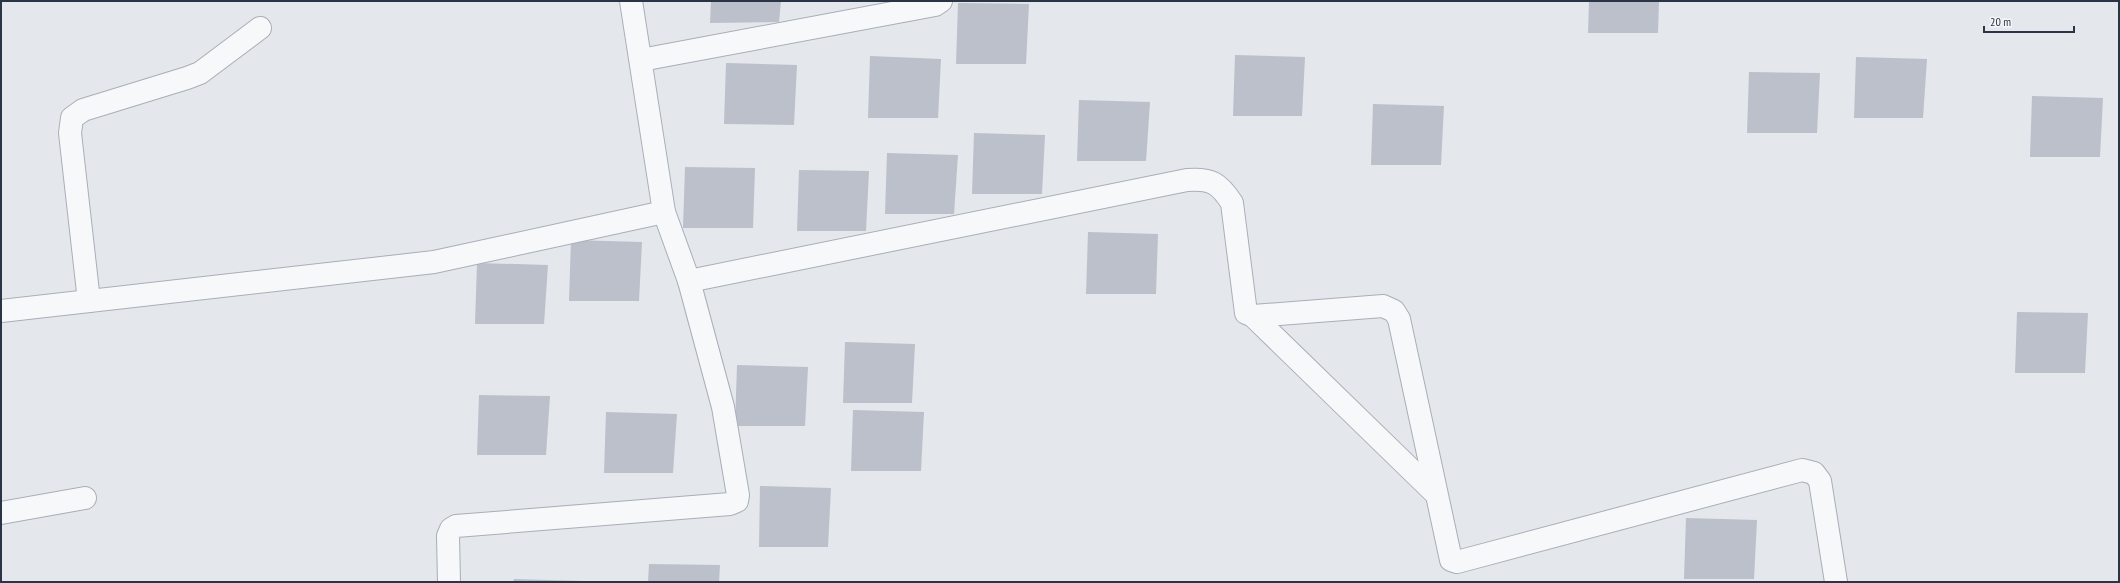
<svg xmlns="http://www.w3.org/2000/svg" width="2120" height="583" font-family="'PT Sans Narrow',sans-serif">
	<rect width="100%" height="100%" fill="#e4e7ec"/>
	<g fill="#bbc0ca">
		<polygon points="711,1 781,1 779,22 710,23"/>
		<polygon points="1589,1 1659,1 1658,33 1588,33"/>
		<polygon points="958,3 1029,4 1026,64 956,64"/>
		<polygon points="1235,55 1305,57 1302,116 1233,116"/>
		<polygon points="870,56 941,59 938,118 868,118"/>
		<polygon points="1856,57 1927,59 1923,118 1854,118"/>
		<polygon points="726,63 797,65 794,125 724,124"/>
		<polygon points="1749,72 1820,73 1817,133 1747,133"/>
		<polygon points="2032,96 2103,98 2100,157 2030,157"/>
		<polygon points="1079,100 1150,102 1146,161 1077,161"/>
		<polygon points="1373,104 1444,106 1441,165 1371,165"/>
		<polygon points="974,133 1045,135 1042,194 972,194"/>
		<polygon points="887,153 958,155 954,214 885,214"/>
		<polygon points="685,167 755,168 753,228 683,228"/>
		<polygon points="799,170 869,171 866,231 797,231"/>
		<polygon points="1088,232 1158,234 1156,294 1086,294"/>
		<polygon points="571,240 642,242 639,301 569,301"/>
		<polygon points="477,263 548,265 544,324 475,324"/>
		<polygon points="2017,312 2088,313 2085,373 2015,373"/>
		<polygon points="845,342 915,344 912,403 843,403"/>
		<polygon points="737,365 808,367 805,426 735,426"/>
		<polygon points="479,395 550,396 546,455 477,455"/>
		<polygon points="853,410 924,412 921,471 851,471"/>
		<polygon points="606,412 677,414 673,473 604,473"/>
		<polygon points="760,486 831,488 828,547 759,547"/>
		<polygon points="1686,518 1757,520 1754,579 1684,579"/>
		<polygon points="649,564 720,565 719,582 648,582"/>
		<polygon points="514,579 584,581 584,582 513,582"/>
	</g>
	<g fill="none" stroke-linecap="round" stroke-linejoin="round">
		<g stroke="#a9aeb7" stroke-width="24">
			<g id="minor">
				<polyline points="641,60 935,5 941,1"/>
				<path d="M 689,281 L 1187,180 C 1211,178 1219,183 1232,203 L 1246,313 L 1253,316 L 1383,306 L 1394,311 L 1399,319 L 1451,560 L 1457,562 L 1802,470 L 1814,473 L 1820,481 L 1836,582"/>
				<polyline points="89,301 70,133 72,118 83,110 187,78 200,73 260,28"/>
				<polyline points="1,311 434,262 664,212"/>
				<polyline points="1253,316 1435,493"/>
				<polyline points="1,513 85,498"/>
				<polyline points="449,582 448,536 451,529 456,526 730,504 737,501 738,495 723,407 689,281 664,212 631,1"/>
			</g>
		</g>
		<use href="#minor" stroke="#f7f8fa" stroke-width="22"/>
	</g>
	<rect width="2120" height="583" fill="none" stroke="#2b3445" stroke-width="4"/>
	<path d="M1984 26v6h90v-6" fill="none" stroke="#2b3445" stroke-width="2"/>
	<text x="1990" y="26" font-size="12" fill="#2b3445" stroke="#f4f6f9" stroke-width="3" paint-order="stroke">20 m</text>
</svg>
